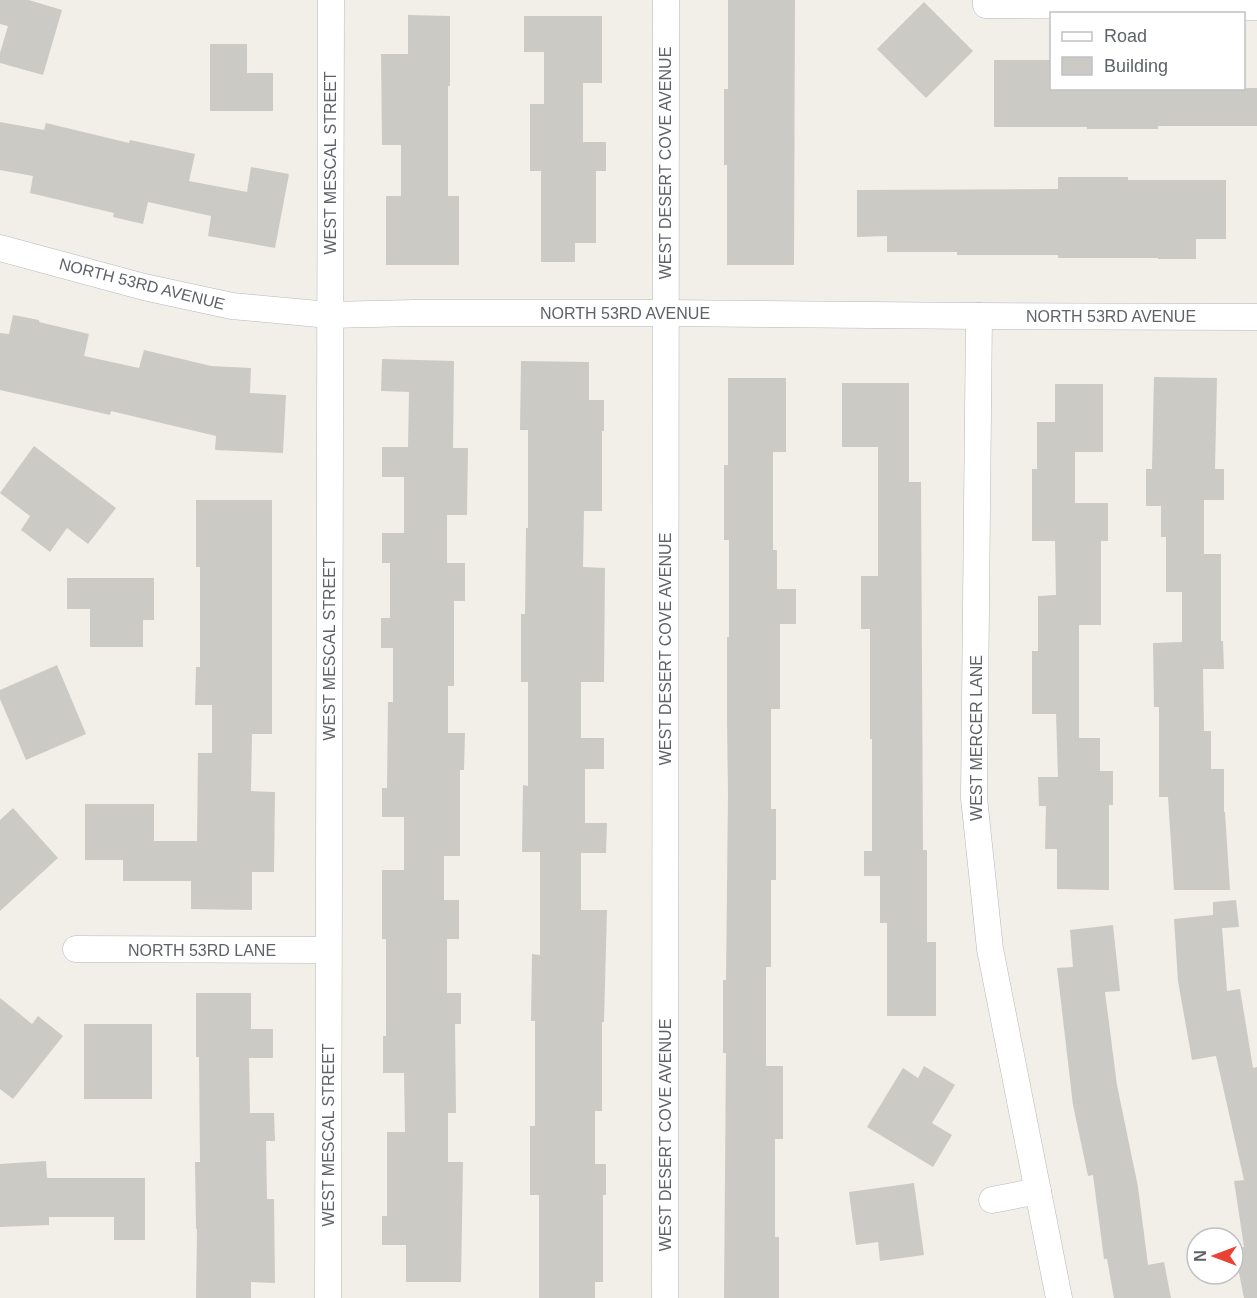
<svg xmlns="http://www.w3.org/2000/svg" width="1257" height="1298" font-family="Helvetica,sans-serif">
	<rect width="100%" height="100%" fill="#f1efe8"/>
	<g fill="#cccac5">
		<polygon points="0,0 29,0 62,10 43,75 0,63 0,53 8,26 0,24"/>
		<polygon points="728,0 795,0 794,265 727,265 727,165 724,165 724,89 728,89"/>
		<polygon points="924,2 973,51 926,98 877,49"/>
		<polygon points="408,15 450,16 450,86 448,86 448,196 459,196 459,265 386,265 386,196 401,196 401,145 382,145 381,54 408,54"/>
		<polygon points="524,16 602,16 602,83 583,83 583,142 606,142 606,171 596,171 596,243 575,243 575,262 541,262 541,171 530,171 530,104 544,104 544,52 524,52"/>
		<polygon points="210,44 247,44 247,73 273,73 273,111 210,111"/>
		<polygon points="994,60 1052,60 1052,88 1257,88 1257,126 1158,126 1158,129 1087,129 1087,127 994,127"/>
		<polygon points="0,122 44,130 46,123 129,143 130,140 195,154 189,181 247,192 251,167 289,174 275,248 208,236 211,216 148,202 143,224 113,217 114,213 30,193 33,176 0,170"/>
		<polygon points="1058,177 1128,177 1128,180 1226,180 1226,239 1196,239 1196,259 1158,259 1158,258 1058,258 1058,255 957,255 957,252 887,252 887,236 857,237 857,190 1058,189"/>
		<polygon points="13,315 39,320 39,322 89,334 84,356 139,368 144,350 211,366 251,368 250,393 286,395 283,453 215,450 216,436 111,411 110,415 0,390 0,333 9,334"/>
		<polygon points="382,359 454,361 453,448 468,448 467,515 447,515 447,563 465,563 465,601 454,601 454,686 448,686 448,733 465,733 464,770 460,770 460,856 444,856 444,900 459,900 459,939 447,939 447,993 461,993 461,1024 455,1024 456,1113 448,1113 448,1162 463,1162 461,1282 406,1282 406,1245 382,1245 382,1216 387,1216 387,1132 405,1132 404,1073 383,1073 383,1036 386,1036 386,939 382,939 382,870 404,870 404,817 382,817 382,788 387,788 388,702 393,702 393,648 381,648 381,618 390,618 390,563 382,563 382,533 404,533 404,477 382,477 382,447 408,447 409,392 381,391"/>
		<polygon points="521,361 589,362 589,400 604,400 604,431 602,431 602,511 584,511 583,567 605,568 604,682 581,682 581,738 604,738 604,769 585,769 585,823 607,823 606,853 581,853 581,910 607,910 604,1022 602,1022 602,1111 595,1111 595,1164 606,1164 606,1195 603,1195 603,1282 595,1282 595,1298 539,1298 539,1195 530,1195 530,1126 535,1126 535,1021 531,1021 532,954 540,955 540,852 522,852 523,785 528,786 528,682 521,682 521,614 525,614 526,528 528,528 528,430 520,430"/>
		<polygon points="1154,377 1217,378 1215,469 1224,469 1224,500 1204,500 1204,554 1221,554 1221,641 1223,641 1224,669 1203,669 1204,731 1211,731 1211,769 1224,769 1224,812 1225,812 1230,890 1174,890 1168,797 1159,797 1159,707 1154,707 1153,643 1182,642 1182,592 1166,592 1166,537 1161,537 1161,506 1146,506 1146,469 1152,469"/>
		<polygon points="728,378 786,378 786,452 773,452 773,550 777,550 777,589 796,589 796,624 780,624 780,709 771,709 771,809 776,809 776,880 771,880 771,967 766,967 766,1066 783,1066 783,1139 775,1139 775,1237 779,1237 779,1298 724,1298 726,1053 723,1053 723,980 726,980 728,794 727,722 727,637 729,637 729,540 724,540 724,465 728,465"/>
		<polygon points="842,383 909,383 909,482 921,482 923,850 927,850 927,942 936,942 936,1016 887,1016 887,923 880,923 880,876 864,876 864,851 872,851 872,739 870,739 870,629 861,629 861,576 878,576 878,447 842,447"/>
		<polygon points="1055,384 1103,384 1103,452 1075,452 1075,503 1108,503 1108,541 1101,541 1101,625 1079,625 1079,738 1100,738 1100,771 1113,771 1113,805 1109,805 1109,890 1057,889 1057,849 1045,849 1046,806 1039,806 1038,777 1058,777 1056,714 1032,714 1032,651 1038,651 1038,596 1056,595 1055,541 1032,541 1032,469 1037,469 1037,422 1055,422"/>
		<polygon points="34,446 116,508 88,544 67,528 50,552 21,530 30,516 0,493"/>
		<polygon points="196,500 272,500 272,734 252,734 251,791 275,792 274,872 252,872 252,910 191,909 191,881 123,881 123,860 85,860 85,804 154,804 154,841 197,841 198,753 212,753 212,705 195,705 196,667 200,667 200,567 196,567"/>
		<polygon points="67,578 154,578 154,620 143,620 143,647 90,647 90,609 67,609"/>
		<polygon points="57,665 86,734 26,760 0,699 0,690"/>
		<polygon points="13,808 58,858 0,911 0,820"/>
		<polygon points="1236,900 1239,927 1222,928 1227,991 1240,989 1253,1068 1257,1067 1257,1298 1244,1298 1234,1248 1244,1247 1234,1181 1244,1180 1216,1056 1192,1060 1178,981 1174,919 1213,915 1213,902"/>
		<polygon points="1113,925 1120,991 1105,992 1117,1085 1138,1187 1148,1265 1164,1262 1171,1298 1114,1298 1107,1259 1104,1259 1093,1175 1088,1176 1073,1105 1057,968 1073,967 1070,930"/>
		<polygon points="196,993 251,993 251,1029 273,1029 273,1058 249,1058 250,1113 274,1113 275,1141 266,1141 267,1199 274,1199 275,1283 251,1282 251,1298 196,1298 197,1229 196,1229 195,1162 200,1162 199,1057 196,1057"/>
		<polygon points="0,998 32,1024 38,1016 63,1036 13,1099 0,1089"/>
		<rect x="84" y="1024" width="68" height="75"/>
		<polygon points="924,1066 955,1085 932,1123 952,1135 933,1167 867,1127 903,1068 918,1078"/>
		<polygon points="46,1161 47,1178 145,1178 145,1240 114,1240 114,1217 49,1217 49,1225 0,1227 0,1164"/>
		<polygon points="914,1183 924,1255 880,1261 878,1242 856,1245 849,1192"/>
	</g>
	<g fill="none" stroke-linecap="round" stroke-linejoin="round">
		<g stroke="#b5b8bc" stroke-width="27">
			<g id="street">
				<polyline points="986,0 986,5 1257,7"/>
				<polyline points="0,248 144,287 232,306 329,315 415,313 665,313 979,316 1257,317"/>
				<polyline points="979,316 974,798 990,949 1059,1298"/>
				<polyline points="76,949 328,950"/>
				<polyline points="992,1200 1038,1191"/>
				<polyline points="328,1298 331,0"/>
				<polyline points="665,1298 666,0"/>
			</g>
		</g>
		<use href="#street" stroke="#fff" stroke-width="26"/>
	</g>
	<g text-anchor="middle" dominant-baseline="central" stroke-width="4.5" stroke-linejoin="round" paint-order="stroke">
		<g font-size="16" fill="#5f6368" stroke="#fff">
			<text transform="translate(330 163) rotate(-90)">WEST MESCAL STREET</text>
			<text transform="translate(665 163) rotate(-90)">WEST DESERT COVE AVENUE</text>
			<text transform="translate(142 284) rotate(14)">NORTH 53RD AVENUE</text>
			<text x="625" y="313">NORTH 53RD AVENUE</text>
			<text x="1111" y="316">NORTH 53RD AVENUE</text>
			<text transform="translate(329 649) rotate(-90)">WEST MESCAL STREET</text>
			<text transform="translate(665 649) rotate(-90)">WEST DESERT COVE AVENUE</text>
			<text transform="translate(976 738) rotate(-90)">WEST MERCER LANE</text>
			<text x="202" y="950">NORTH 53RD LANE</text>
			<text transform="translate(328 1135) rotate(-90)">WEST MESCAL STREET</text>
			<text transform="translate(665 1135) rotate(-90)">WEST DESERT COVE AVENUE</text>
		</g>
	</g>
	<rect x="1050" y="12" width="195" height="78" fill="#ffffff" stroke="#bfc1c3" stroke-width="1.5"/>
	<rect x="1062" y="32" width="30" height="9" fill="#ffffff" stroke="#bfc1c3" stroke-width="1.5"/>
	<text x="1104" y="42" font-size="18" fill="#5f6368">Road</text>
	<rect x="1062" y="57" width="30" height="18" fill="#cccac5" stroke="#bfc1c3" stroke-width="1.5"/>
	<text x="1104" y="72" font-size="18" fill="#5f6368">Building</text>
	<g transform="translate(1215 1256) rotate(270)"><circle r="28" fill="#ffffff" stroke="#bfc1c3" stroke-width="1.5"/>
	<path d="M0-4.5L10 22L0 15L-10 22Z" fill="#ea4335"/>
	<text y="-9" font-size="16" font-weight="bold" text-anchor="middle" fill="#5f6368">N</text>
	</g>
</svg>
